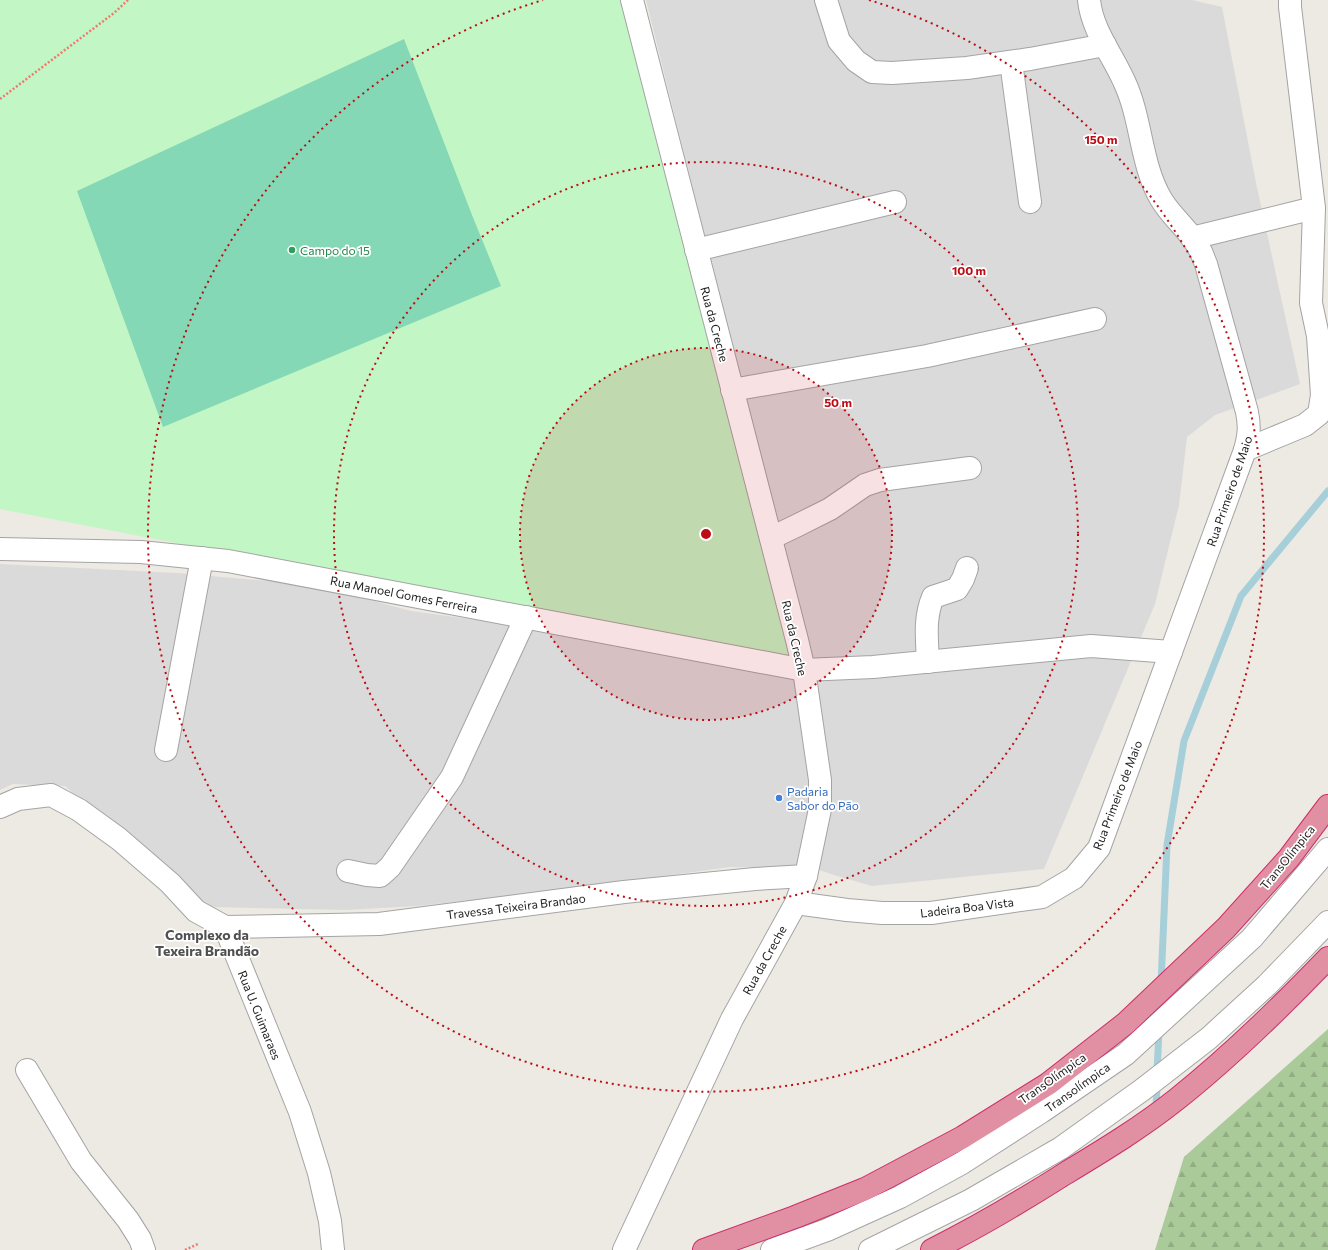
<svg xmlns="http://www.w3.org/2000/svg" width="1328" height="1250" font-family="Commissioner,sans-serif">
	<defs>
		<pattern id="forest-firs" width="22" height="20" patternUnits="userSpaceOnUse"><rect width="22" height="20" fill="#aaca9a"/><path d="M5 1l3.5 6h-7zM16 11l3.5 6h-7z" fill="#92ad84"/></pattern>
	</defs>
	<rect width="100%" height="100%" fill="#edeae3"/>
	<polygon fill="#dbdada" points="646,0 1192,0 1222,7 1256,183 1300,384 1215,415 1187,437 1179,505 1155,604 1044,869 872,886 837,876 813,868 730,867 553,891 417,906 346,910 209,907 184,885 87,807 65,786 13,784 0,790 0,564 177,573 314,585 411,611 559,631 814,678"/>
	<polygon fill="url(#forest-firs)" points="1328,1029 1328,1250 1155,1250 1184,1157"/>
	<polygon fill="#c2f6c4" points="0,0 630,0 801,664 0,509"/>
	<polygon fill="#85d8b5" points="404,39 472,215 501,286 163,427 77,191"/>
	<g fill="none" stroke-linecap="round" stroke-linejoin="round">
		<g stroke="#a6cfd9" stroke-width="7">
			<polyline points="1161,984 1167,845 1184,741 1241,596 1328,491"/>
			<polyline points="1157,1073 1159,1030"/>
			<polyline points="1156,1109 1157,1084"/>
		</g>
		<g stroke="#a4a4a4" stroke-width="24">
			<g id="minor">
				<polyline points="826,0 839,41 856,61 872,72 892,73 967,68 1030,59 1105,45"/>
				<polyline points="1011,62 1030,202"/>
				<polyline points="1192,238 1314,208 1290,7 1290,0"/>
				<polyline points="696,250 895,202"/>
				<polyline points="732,390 927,356 1095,319"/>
				<polyline points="1245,450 1305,425 1319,414 1322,395 1318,336 1311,303 1314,208"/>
				<polyline points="771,538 796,526 830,509 865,485 880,480 970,468"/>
				<polyline points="0,549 141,552 228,561 804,670 873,667 1091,646 1171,652"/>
				<path d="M 928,662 C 927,639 924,618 933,597 L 957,589 L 963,579 L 967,568"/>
				<polyline points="166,750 202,558"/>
				<polyline points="0,807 18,799 51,795 79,810 119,839 170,883 196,911 225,927 300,1112 319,1173 330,1221 333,1250"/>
				<polyline points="348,871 367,875 380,876 390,867 452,777 526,617"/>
				<path d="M 796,903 L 847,910 L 882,913 L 931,913 L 1042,897 L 1074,878 L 1099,848 L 1245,450 C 1249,435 1250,427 1247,412 L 1206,264 C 1204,260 1203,255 1200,250 C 1191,231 1172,218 1161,199 C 1140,163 1142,119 1124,81 C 1112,54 1092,30 1089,0"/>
				<polyline points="225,927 379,924 624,892 755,879 806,876"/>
				<polyline points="27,1070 81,1161 128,1220 140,1239 144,1250"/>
				<polyline points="624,1250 732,1019 796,903 806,876 820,809 820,780 804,670 797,640 632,0"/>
				<polyline points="772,1250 827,1230 900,1197 962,1163 1041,1112 1126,1054 1252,938 1328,849"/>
				<polyline points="870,1250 971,1200 1061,1148 1142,1090 1209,1038 1267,985 1328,922"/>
			</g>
		</g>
		<g stroke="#cd2e6b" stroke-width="24">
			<g id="highway">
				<polyline points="704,1250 795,1217 865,1189 963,1137 1048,1084 1126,1023 1226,928 1289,858 1328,806"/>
				<path d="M 932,1250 C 978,1227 1022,1201 1066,1173 C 1104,1150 1142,1127 1177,1099 C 1231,1056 1280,1008 1328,958"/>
			</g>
		</g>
		<g stroke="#f17871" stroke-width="2.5" stroke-dasharray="2 2" stroke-linecap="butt">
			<polyline points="0,99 114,13 128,0"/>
			<polyline points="185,1250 198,1244"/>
		</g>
		<use href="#minor" stroke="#fff" stroke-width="22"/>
		<use href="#highway" stroke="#e18fa2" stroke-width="22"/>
	</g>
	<circle cx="706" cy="534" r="186" fill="#bd0c14" fill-opacity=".12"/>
	<g fill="none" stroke="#bd0c14" stroke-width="2" stroke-dasharray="2 4">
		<circle cx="706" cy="534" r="186"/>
		<circle cx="706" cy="534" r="372"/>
		<path d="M869 0A558 558 0 1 1 543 0"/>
	</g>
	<circle fill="#2e9e5b" stroke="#fff" stroke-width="1.5" cx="292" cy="250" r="4"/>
	<circle fill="#3f7fe0" stroke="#fff" stroke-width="1.5" cx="779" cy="798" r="4"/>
	<g text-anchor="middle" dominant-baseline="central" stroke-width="3.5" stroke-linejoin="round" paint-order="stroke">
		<g font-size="12" fill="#27864d" stroke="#fff" text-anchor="start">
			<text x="300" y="250">Campo do 15</text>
		</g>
		<g font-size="12" fill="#1d1d1d" stroke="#fff">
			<text transform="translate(715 324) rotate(75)">Rua da Creche</text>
			<text transform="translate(1229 491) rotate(-71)">Rua Primeiro de Maio</text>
			<text transform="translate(404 594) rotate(11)">Rua Manoel Gomes Ferreira</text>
			<text transform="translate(795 638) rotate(77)">Rua da Creche</text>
			<text transform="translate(1117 795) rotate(-69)">Rua Primeiro de Maio</text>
			<text transform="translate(1287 857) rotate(-51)">TransOlímpica</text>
			<text transform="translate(516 906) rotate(-7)">Travessa Teixeira Brandao</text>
			<text transform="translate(967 907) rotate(-7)">Ladeira Boa Vista</text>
			<text transform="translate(764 960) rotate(-61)">Rua da Creche</text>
			<text transform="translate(260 1015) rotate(68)">Rua U. Guimaraes</text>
			<text transform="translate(1052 1078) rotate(-35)">TransOlímpica</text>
			<text transform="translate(1077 1087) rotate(-35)">Transolímpica</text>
		</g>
		<g font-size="12" fill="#366cbe" stroke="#fff" text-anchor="start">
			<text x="787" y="791">Padaria<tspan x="787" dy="14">Sabor do Pão</tspan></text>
		</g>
		<g font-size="14" font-weight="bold" fill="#505050" stroke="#fff">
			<text x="207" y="934">Complexo da<tspan x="207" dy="16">Texeira Brandão</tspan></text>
		</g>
	</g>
	<circle cx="706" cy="534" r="6" fill="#bd0c14" stroke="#fff" stroke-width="2"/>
	<g font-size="12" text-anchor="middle" font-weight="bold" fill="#bd0c14" stroke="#fff" stroke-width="3.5" stroke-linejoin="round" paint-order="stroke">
		<text x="1101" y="144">150 m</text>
		<text x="969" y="275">100 m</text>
		<text x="838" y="407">50 m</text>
	</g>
</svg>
